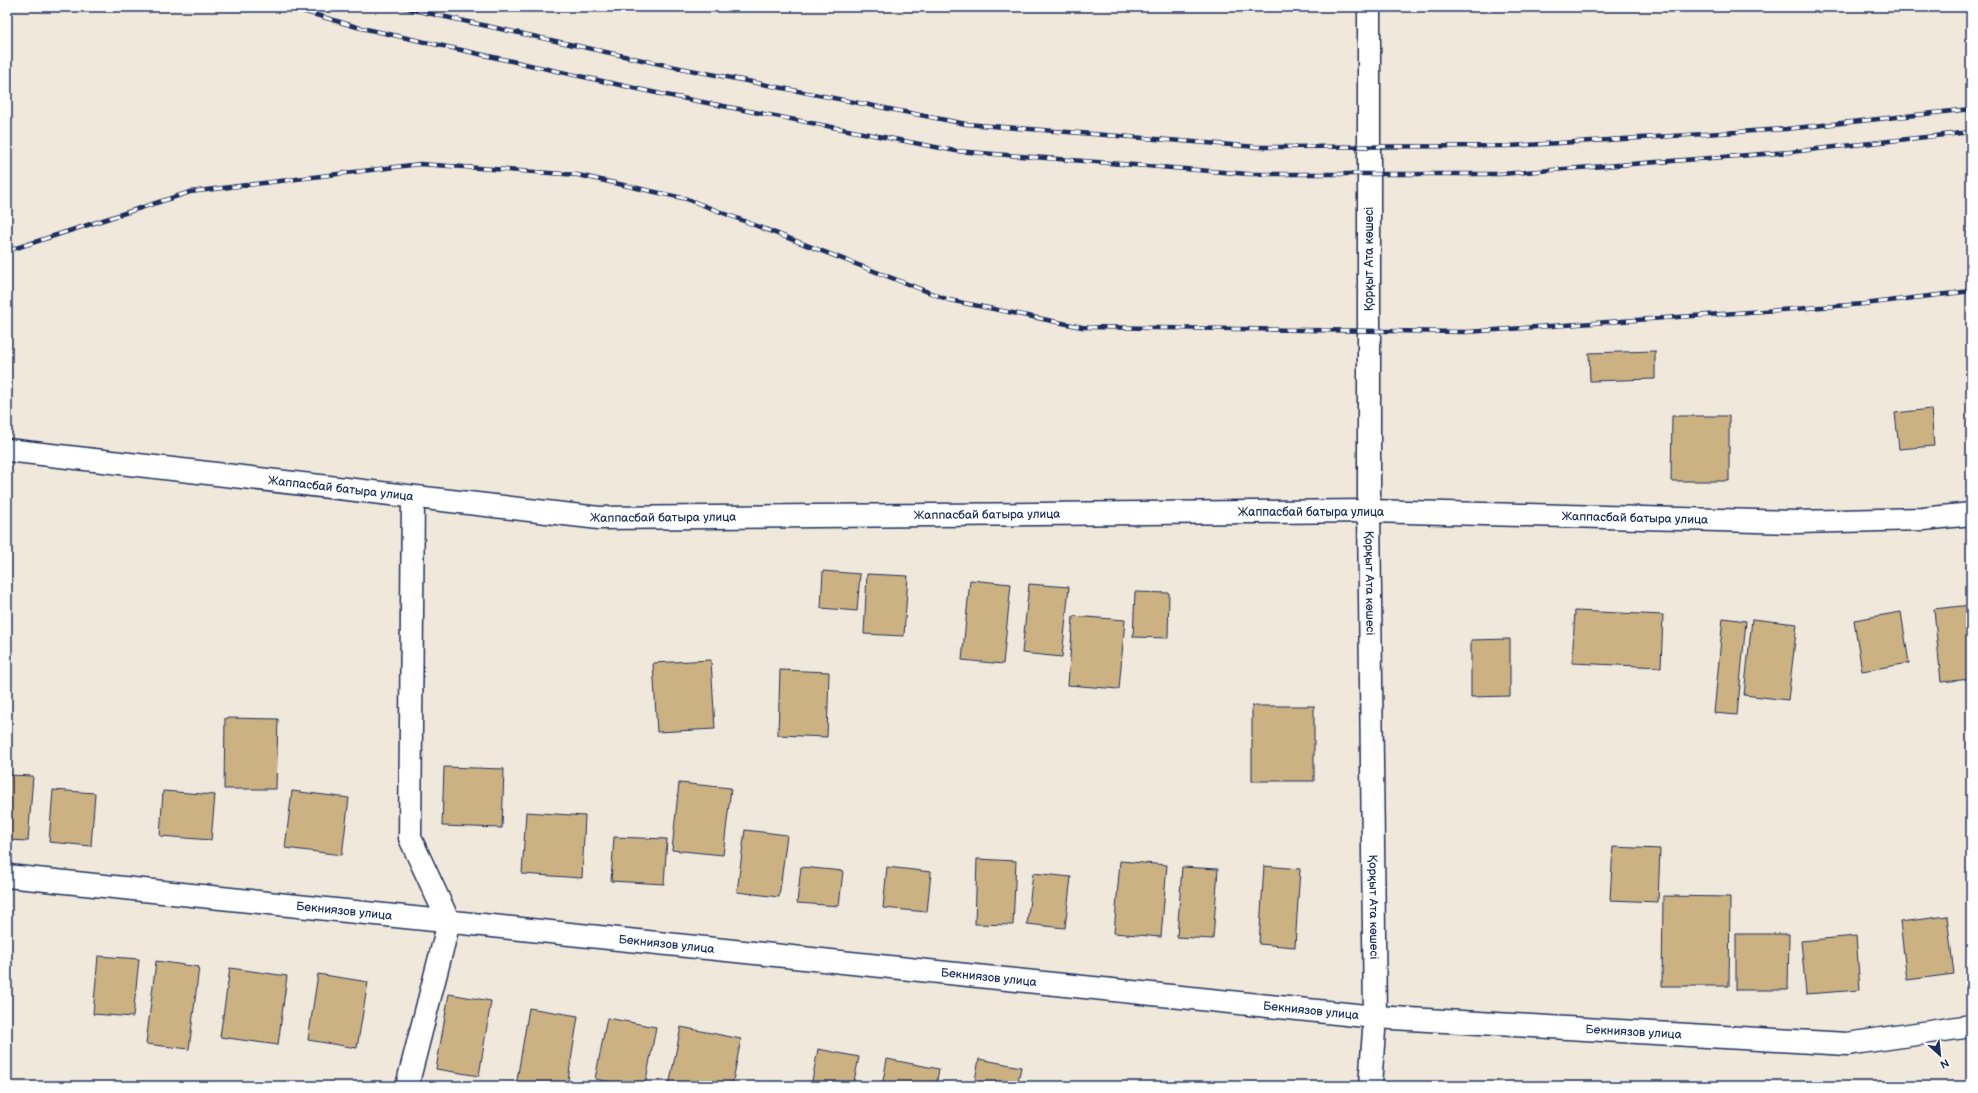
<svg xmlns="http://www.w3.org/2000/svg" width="1978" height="1093" font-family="'Balsamiq Sans',sans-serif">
	<rect width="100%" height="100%" fill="#f0e8da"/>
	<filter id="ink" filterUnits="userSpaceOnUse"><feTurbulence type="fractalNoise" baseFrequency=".025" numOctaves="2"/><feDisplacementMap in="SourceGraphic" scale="8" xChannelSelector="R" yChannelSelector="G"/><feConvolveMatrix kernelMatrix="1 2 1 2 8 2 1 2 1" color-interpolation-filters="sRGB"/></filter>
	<g filter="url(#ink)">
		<g fill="#ccb282" stroke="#1b2f5e">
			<polygon points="1655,351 1655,379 1590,381 1589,353"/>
			<polygon points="1931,409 1934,446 1899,449 1895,413"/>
			<polygon points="1672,416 1729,416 1729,481 1671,481"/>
			<polygon points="823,571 860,574 857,611 821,608"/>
			<polygon points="867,574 908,576 904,636 864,634"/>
			<polygon points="970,580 1011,584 1003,664 962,660"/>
			<polygon points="1029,584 1069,587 1062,657 1022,653"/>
			<polygon points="1135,592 1169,593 1168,638 1133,637"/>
			<polygon points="1971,605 1971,679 1941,682 1934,609"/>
			<polygon points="1575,611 1663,615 1661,667 1572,663"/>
			<polygon points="1901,612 1909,663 1862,671 1854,620"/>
			<polygon points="1073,616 1125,620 1119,689 1068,685"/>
			<polygon points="1723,618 1746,621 1737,715 1714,713"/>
			<polygon points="1752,619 1797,624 1788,700 1744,695"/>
			<polygon points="1510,639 1510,696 1471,697 1471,640"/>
			<polygon points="711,660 715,729 657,732 653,663"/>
			<polygon points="780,670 829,672 827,737 778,735"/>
			<rect x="1252" y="706" width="62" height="75"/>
			<polygon points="225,718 278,719 276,789 224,789"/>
			<polygon points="444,767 504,769 502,828 442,826"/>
			<polygon points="7,775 33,776 28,841 7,840"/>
			<polygon points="679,783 731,788 723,855 672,850"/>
			<polygon points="53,790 95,793 91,846 49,842"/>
			<polygon points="163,791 215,795 211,840 160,836"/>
			<polygon points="292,791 349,798 342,855 285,848"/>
			<polygon points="526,812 585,816 582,878 522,874"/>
			<polygon points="745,830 787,835 779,897 737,892"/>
			<polygon points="614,837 667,839 664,884 611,881"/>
			<polygon points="1613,847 1660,849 1658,902 1610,900"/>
			<polygon points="977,859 1016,861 1013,925 975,924"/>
			<polygon points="1120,861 1167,865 1161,937 1114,933"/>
			<polygon points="1264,866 1300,869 1295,947 1259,944"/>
			<polygon points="801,867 843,871 839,906 797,903"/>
			<polygon points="887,867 931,872 927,912 883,908"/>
			<polygon points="1182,867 1218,869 1213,939 1177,937"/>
			<polygon points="1033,873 1071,877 1065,928 1027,924"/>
			<polygon points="1663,896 1730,897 1729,986 1662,986"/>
			<polygon points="1947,916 1954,974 1907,980 1900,922"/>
			<polygon points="1736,934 1789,934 1788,990 1736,990"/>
			<polygon points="1856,936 1860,990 1806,994 1801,941"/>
			<polygon points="98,956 139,959 133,1017 93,1014"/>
			<polygon points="156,961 199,967 189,1049 146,1044"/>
			<polygon points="230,968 287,976 278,1045 220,1037"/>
			<polygon points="318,974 368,982 357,1048 308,1040"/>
			<polygon points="449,994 491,1001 479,1076 436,1069"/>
			<polygon points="529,1008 578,1016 567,1086 516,1086"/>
			<polygon points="607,1018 656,1027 645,1086 631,1086 595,1079"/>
			<polygon points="681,1027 741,1039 732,1086 669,1086"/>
			<polygon points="818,1049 859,1057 853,1086 811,1086"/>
			<polygon points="887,1059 939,1069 936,1086 882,1086"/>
			<polygon points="979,1059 1021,1067 1017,1086 974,1086"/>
			<polygon points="1458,1082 1500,1085 1500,1086 1458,1086"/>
		</g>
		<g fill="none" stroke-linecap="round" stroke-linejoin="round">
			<g stroke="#1b2f5e" stroke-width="25">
				<g id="street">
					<path id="s1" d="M 1369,511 L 1796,522 L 1923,519 L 1971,514"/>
					<path id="s2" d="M 7,876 L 1375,1017"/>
					<polyline points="407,1086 449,922 410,838 413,497"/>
				</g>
			</g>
			<g stroke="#1b2f5e" stroke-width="25">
				<g id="secondary">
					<path id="s3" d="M 1369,7 L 1369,511 L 1375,1017 L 1370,1086"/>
					<path id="s4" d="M 7,450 L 599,518 L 1369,511"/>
					<path id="s5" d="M 1375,1017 L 1847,1044 L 1971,1026"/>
				</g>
			</g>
			<use href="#street" stroke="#fff" stroke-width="22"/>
			<use href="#secondary" stroke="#fff" stroke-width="22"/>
			<g stroke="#1b2f5e" stroke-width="4.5">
				<g id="rail">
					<polyline points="289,7 357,27 661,94 956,151 1248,174 1500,174 1790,152 1971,132"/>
					<polyline points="400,7 665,65 966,124 1257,147 1509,146 1786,129 1971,109"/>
					<polyline points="7,251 190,192 420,164 578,175 687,199 949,300 1082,327 1467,332 1864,304 1971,291"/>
				</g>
			</g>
			<use href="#rail" stroke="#fff" stroke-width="3" stroke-dasharray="9" stroke-linecap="butt"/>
		</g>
	</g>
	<g text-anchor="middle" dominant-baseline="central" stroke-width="4" stroke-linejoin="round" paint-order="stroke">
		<g font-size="12" fill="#1b2f5e" stroke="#fff">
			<text transform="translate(1369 259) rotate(-90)">Қорқыт Ата көшесі</text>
			<text stroke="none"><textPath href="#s4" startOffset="336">Жаппасбай батыра улица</textPath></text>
			<text x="1311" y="512">Жаппасбай батыра улица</text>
			<text stroke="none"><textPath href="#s4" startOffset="984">Жаппасбай батыра улица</textPath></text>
			<text stroke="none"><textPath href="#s4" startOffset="660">Жаппасбай батыра улица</textPath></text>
			<text stroke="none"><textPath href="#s1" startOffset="266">Жаппасбай батыра улица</textPath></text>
			<text stroke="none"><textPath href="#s3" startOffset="576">Қорқыт Ата көшесі</textPath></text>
			<text stroke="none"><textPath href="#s3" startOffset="900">Қорқыт Ата көшесі</textPath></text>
			<text stroke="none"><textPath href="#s2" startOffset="339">Бекниязов улица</textPath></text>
			<text stroke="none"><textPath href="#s2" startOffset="663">Бекниязов улица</textPath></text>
			<text stroke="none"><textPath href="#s2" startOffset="987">Бекниязов улица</textPath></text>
			<text stroke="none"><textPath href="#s2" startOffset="1311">Бекниязов улица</textPath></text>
			<text stroke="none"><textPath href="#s5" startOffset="259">Бекниязов улица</textPath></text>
		</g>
	</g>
	<rect width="1978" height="1093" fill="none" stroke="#fff" stroke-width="24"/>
	<rect x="12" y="12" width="1954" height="1069" fill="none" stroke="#1b2f5e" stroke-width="1.5" filter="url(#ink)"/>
	<g transform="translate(1940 1055) rotate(153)" stroke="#ffffff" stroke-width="3" paint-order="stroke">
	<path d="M0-3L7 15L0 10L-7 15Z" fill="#1b2f5e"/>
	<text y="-6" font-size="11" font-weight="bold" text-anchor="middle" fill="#1b2f5e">N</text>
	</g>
</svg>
